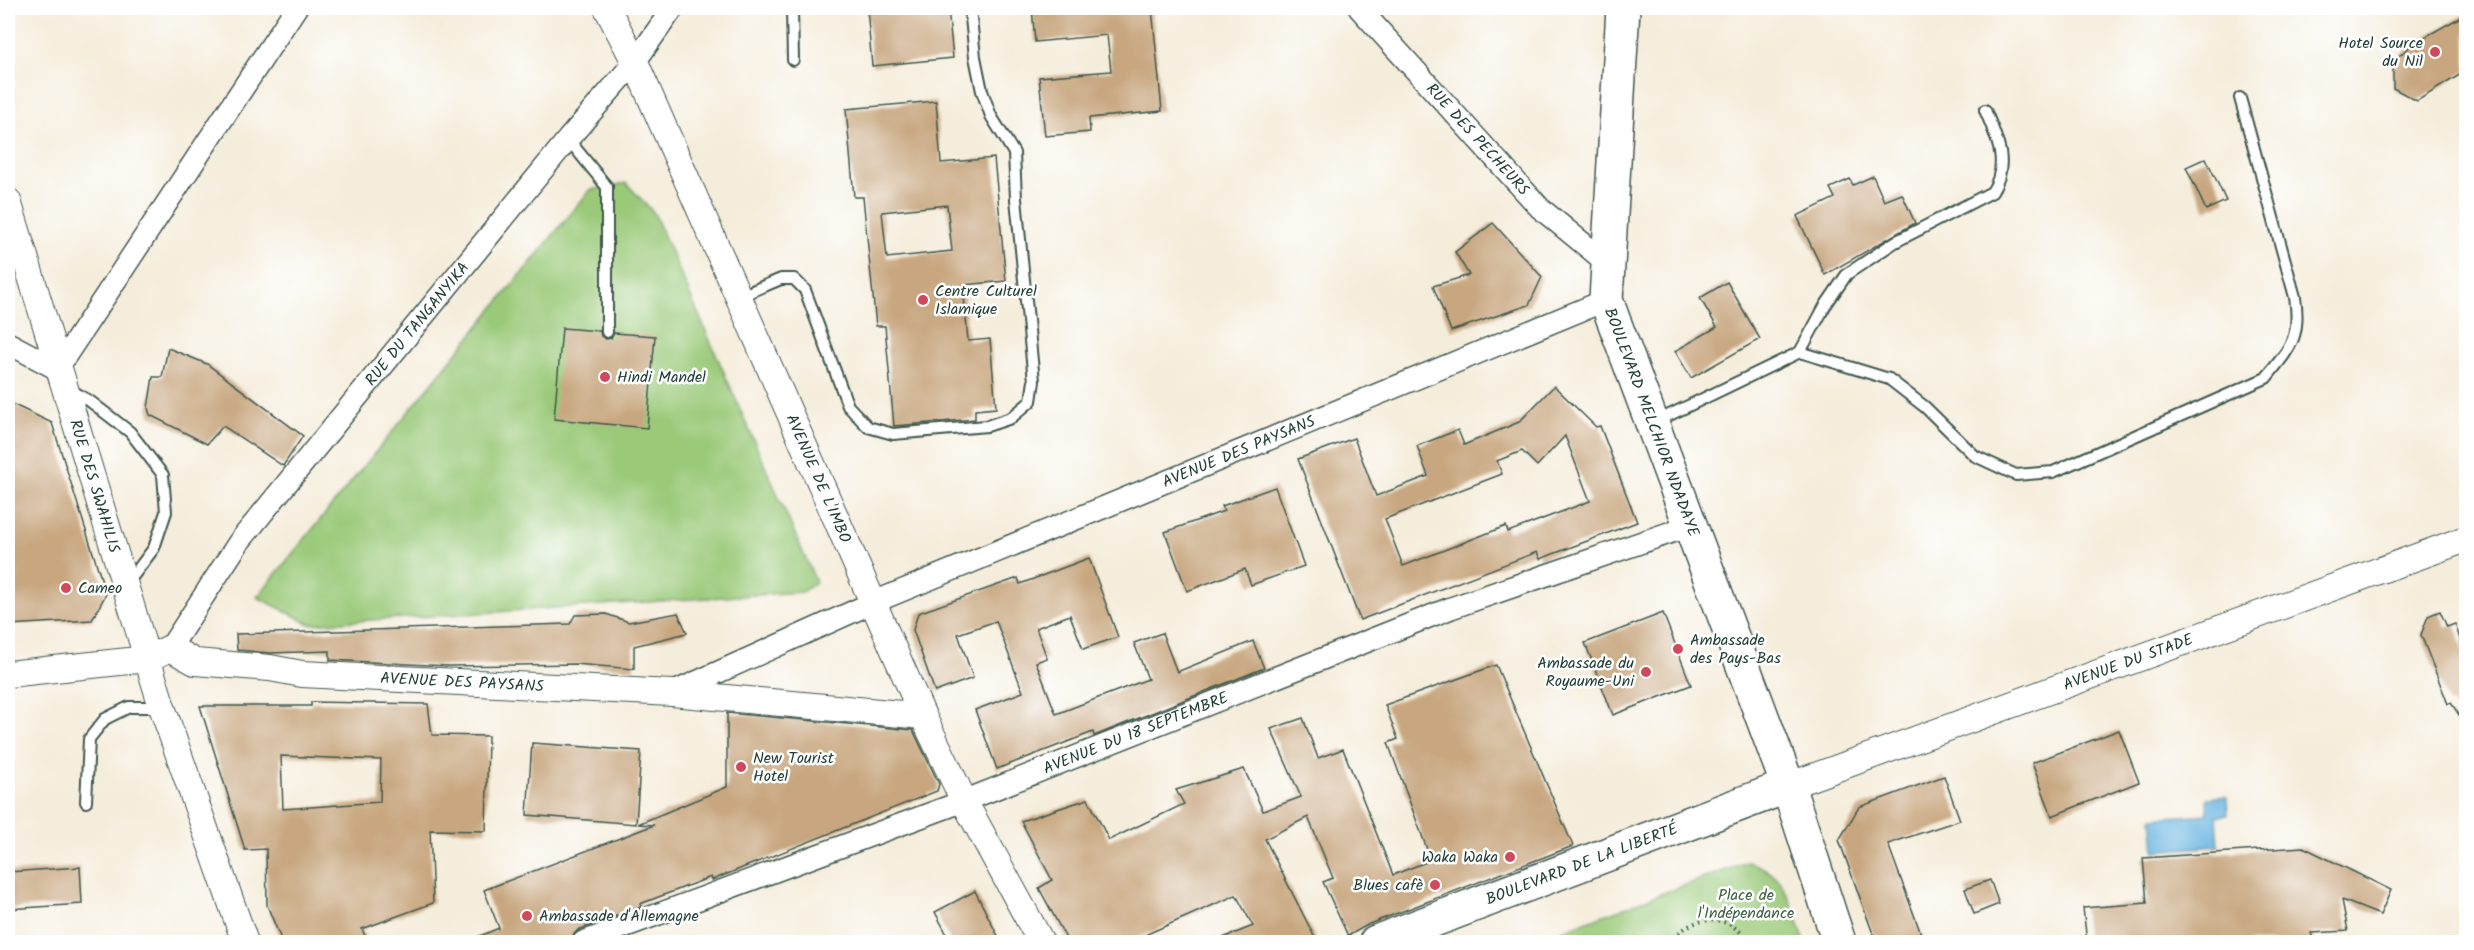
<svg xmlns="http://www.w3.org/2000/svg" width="2474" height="950" font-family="Kalam,sans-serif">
	<rect width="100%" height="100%" fill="#fff"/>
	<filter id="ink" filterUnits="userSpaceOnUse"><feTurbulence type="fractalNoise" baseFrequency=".0167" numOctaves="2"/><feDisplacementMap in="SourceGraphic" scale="12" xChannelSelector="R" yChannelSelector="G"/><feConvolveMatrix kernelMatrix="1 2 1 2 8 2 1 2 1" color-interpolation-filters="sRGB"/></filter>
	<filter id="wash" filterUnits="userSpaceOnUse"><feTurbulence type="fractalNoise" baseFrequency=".008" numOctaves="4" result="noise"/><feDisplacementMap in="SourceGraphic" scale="24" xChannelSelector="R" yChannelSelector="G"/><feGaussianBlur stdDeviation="1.35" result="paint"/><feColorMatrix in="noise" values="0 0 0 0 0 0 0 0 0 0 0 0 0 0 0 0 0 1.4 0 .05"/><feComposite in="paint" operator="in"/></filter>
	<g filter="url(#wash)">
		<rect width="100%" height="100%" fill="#f5eddb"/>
		<g fill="#9ac978" stroke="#5c8356" stroke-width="1.5">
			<polygon points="626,183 654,213 816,582 802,592 310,624 257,597 590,190"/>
			<path d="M 1747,862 C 1788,871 1792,908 1805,942 L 1531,942 Z"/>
		</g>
		<polygon fill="#67b4e0" stroke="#43788a" stroke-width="1.5" points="2227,796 2228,815 2217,816 2219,846 2155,851 2152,818 2208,814 2207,798"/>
		<g id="blocks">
			<g fill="#c8a780" fill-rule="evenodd">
				<polygon points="867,8 948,8 953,58 872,66"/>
				<polygon points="1032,8 1079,8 1080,11 1152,8 1162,111 1089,118 1090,132 1045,136 1039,77 1111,71 1107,35 1035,42"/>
				<polygon points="2466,14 2466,71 2417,101 2393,88 2393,61 2414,43"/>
				<path d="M 936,101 L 941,163 L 994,158 L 1006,281 L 963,285 L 968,341 L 990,339 L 996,408 L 975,410 L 975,419 L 894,426 L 885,326 L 876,326 L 863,197 L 854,197 L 846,109 ZM 947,205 L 952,251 L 887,258 L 882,212 Z"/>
				<polygon points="2206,158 2226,201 2206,210 2186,167"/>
				<polygon points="1873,176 1884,201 1902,194 1915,223 1825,275 1797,216 1835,198 1830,188 1850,179 1853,185"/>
				<polygon points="1493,223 1542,277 1529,305 1451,331 1433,286 1469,275 1455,252"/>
				<polygon points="1727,282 1760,339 1691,378 1675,351 1717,327 1700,298"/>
				<polygon points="562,328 600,331 601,336 606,339 611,338 614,333 655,336 647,428 554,419"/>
				<polygon points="168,348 207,364 303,436 283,466 223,426 207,444 150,415 148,408 153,377 162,377"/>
				<path d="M 1554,386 L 1596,427 L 1600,426 L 1637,522 L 1540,559 L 1537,552 L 1360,620 L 1298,459 L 1354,438 L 1376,496 L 1428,476 L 1417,446 L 1458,430 L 1464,445 L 1519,422 ZM 1565,436 L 1590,501 L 1508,532 L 1506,526 L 1403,566 L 1385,519 L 1502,474 L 1497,461 L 1522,451 L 1537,466 Z"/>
				<polygon points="8,402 52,423 106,594 92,620 8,625"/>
				<polygon points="1275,487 1304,566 1251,585 1245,569 1187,591 1165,532 1224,511 1222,506"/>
				<polygon points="1089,558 1118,637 1083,649 1070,615 1036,628 1047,658 1036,662 1056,714 1148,679 1134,643 1162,633 1177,672 1253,641 1264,668 1094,736 1093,732 997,769 975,710 1023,692 996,621 958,634 973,678 935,692 913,630 918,613 1018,578 1020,584"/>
				<polygon points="2440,611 2447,627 2455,624 2466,657 2466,725 2451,703 2448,704 2421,635 2428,616"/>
				<polygon points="678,613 687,633 634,646 634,669 575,664 448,666 330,660 330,651 270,653 237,650 236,634 570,624 575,615 606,614 629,622"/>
				<polygon points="1663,613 1691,685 1613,715 1585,643"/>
				<polygon points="1496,665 1573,846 1369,924 1348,936 1323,882 1333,878 1308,817 1265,839 1317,942 1213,942 1253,926 1236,895 1129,942 1068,942 1039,888 1052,880 1021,821 1088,799 1109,840 1184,804 1176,790 1244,769 1263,811 1301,797 1271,729 1303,718 1318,758 1343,749 1393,875 1431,860 1388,743 1398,739 1385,705"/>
				<path d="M 311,702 L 428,704 L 432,735 L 488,736 L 486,831 L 430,830 L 433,903 L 362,929 L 366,938 L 354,942 L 282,942 L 267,905 L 266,849 L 245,850 L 200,706 L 311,706 ZM 281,756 L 381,760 L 380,802 L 283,809 Z"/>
				<polygon points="727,713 913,730 939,784 937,791 712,880 711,877 640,904 641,907 578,930 567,942 466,942 499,928 484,890 654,825 638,824 727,787"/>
				<polygon points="2119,730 2139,782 2052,816 2032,763"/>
				<polygon points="532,743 641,751 636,824 527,815"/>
				<polygon points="1944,776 1960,820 1888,844 1924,942 1876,942 1839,840 1859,807"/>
				<polygon points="2303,847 2391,890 2380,915 2342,900 2348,931 2311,933 2314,942 2087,942 2083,908 2147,903 2143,858"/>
				<polygon points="80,867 82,904 8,909 8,872"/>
				<polygon points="1990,880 1999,904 1974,914 1965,889"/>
				<polygon points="975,891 1001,942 951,942 935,912"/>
			</g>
		</g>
	</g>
	<g filter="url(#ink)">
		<use href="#blocks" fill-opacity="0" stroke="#3f574d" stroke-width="1.5"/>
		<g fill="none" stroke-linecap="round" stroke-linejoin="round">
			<g stroke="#3f574d" stroke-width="14">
				<g id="service">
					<polyline points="792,8 793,60"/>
					<polyline points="568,139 607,187 607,332"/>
					<polyline points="738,297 781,279 794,279 805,290 848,406 868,427 893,434 987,426 1011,418 1031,401 1034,381 1016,199 1014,153 991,116 982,91 975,57 970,8"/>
					<path d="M 1800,352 L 1889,379 L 1925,407 L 1975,456 L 2016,475 L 2053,472 L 2266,378 C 2291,347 2301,337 2295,297 L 2240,98"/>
					<polyline points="69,389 91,402 130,432 163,475 166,512 154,548 127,584"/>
					<path d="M 1655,422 L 1800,352 L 1825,306 L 1847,274 L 1895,242 L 1992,192 C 2010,163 1997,139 1985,110"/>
					<polyline points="86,802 89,739 105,719 129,707 162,707"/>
				</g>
			</g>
			<g stroke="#3f574d" stroke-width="24">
				<g id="minor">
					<path id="s1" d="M 1359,8 L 1540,208 L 1607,263"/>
					<polyline points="8,343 57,369 296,8"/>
					<path id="s2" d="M 170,648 L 239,542 L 568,139 L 635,62 L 673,8"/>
					<path id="s3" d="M 672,693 L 872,603 L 1606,300"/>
					<path id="s4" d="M 583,942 L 964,801 L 1451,608 L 1689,526"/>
				</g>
			</g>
			<g stroke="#3f574d" stroke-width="28">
				<g id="tertiary">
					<path id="s5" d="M 607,8 L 635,62 L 923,716 L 964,801 L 1041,942"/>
					<path id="s6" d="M 8,201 L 162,707 L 245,942"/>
					<path id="s7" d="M 8,674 L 147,659 L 170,648 L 195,662 L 270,668 L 302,674 L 672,693 L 923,716"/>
					<path id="s8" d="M 1788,786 L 2466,539"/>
				</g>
			</g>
			<g stroke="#3f574d" stroke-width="36">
				<g id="primary">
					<path id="s9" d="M 1623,8 L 1606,300 L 1788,786"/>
				</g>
			</g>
			<g stroke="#3f574d" stroke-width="36">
				<g id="trunk">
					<path id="s10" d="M 1376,942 L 1788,786 L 1839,942"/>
				</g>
			</g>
			<path stroke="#3f574d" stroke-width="4" stroke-dasharray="1.5 4.5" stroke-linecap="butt" d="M 1671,942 C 1691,914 1729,912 1749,942"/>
			<use href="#service" stroke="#fff" stroke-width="10"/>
			<use href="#minor" stroke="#fff" stroke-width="21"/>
			<use href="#tertiary" stroke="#fff" stroke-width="26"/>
			<use href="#primary" stroke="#fff" stroke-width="33"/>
			<use href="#trunk" stroke="#fff" stroke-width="33"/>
		</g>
	</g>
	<g fill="#d1495b" stroke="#fff" stroke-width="2">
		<circle cx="2435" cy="52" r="6"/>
		<circle cx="923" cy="300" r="6"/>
		<circle cx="605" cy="377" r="6"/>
		<circle cx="66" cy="588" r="6"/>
		<circle cx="1678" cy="649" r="6"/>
		<circle cx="1646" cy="672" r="6"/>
		<circle cx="741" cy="767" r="6"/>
		<circle cx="1510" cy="857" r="6"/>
		<circle cx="1435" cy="885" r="6"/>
		<circle cx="527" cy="916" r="6"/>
	</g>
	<g text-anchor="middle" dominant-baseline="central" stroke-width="5" stroke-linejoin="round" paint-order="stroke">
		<g font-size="16" fill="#1f3d34" stroke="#fff" text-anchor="start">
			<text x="2423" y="43" text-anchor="end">Hotel Source<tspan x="2423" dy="18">du Nil</tspan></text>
			<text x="935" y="291">Centre Culturel<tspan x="935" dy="18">Islamique</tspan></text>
			<text x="617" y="377">Hindi Mandel</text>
			<text x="78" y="588">Cameo</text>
			<text x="1690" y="640">Ambassade<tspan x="1690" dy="18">des Pays-Bas</tspan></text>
			<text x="1634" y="663" text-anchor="end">Ambassade du<tspan x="1634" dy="18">Royaume-Uni</tspan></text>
			<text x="753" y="758">New Tourist<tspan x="753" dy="18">Hotel</tspan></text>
			<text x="1498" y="857" text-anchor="end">Waka Waka</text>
			<text x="1423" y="885" text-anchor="end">Blues cafè</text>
			<text x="539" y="916">Ambassade d'Allemagne</text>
		</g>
		<g font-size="16" fill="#1f3d34" stroke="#fff">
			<text stroke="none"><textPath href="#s1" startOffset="177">RUE DES PECHEURS</textPath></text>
			<text stroke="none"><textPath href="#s2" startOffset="408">RUE DU TANGANYIKA</textPath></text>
			<text stroke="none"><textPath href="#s9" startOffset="423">BOULEVARD MELCHIOR NDADAYE</textPath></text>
			<text stroke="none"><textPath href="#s3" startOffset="616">AVENUE DES PAYSANS</textPath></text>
			<text stroke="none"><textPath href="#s5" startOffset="516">AVENUE DE L'IMBO</textPath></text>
			<text stroke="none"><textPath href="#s6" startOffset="298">RUE DES SWAHILIS</textPath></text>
			<text stroke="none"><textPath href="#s8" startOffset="362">AVENUE DU STADE</textPath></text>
			<text stroke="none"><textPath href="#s7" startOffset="462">AVENUE DES PAYSANS</textPath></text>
			<text stroke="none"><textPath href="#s4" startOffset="591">AVENUE DU 18 SEPTEMBRE</textPath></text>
			<text stroke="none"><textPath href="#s10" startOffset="220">BOULEVARD DE LA LIBERTÉ</textPath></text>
		</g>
		<g font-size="16" fill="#3e6045" stroke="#fff">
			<text x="1746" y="895">Place de<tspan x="1746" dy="18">l'Indépendance</tspan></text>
		</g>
	</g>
	<rect width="2474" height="950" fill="none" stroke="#fff" stroke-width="30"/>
</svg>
